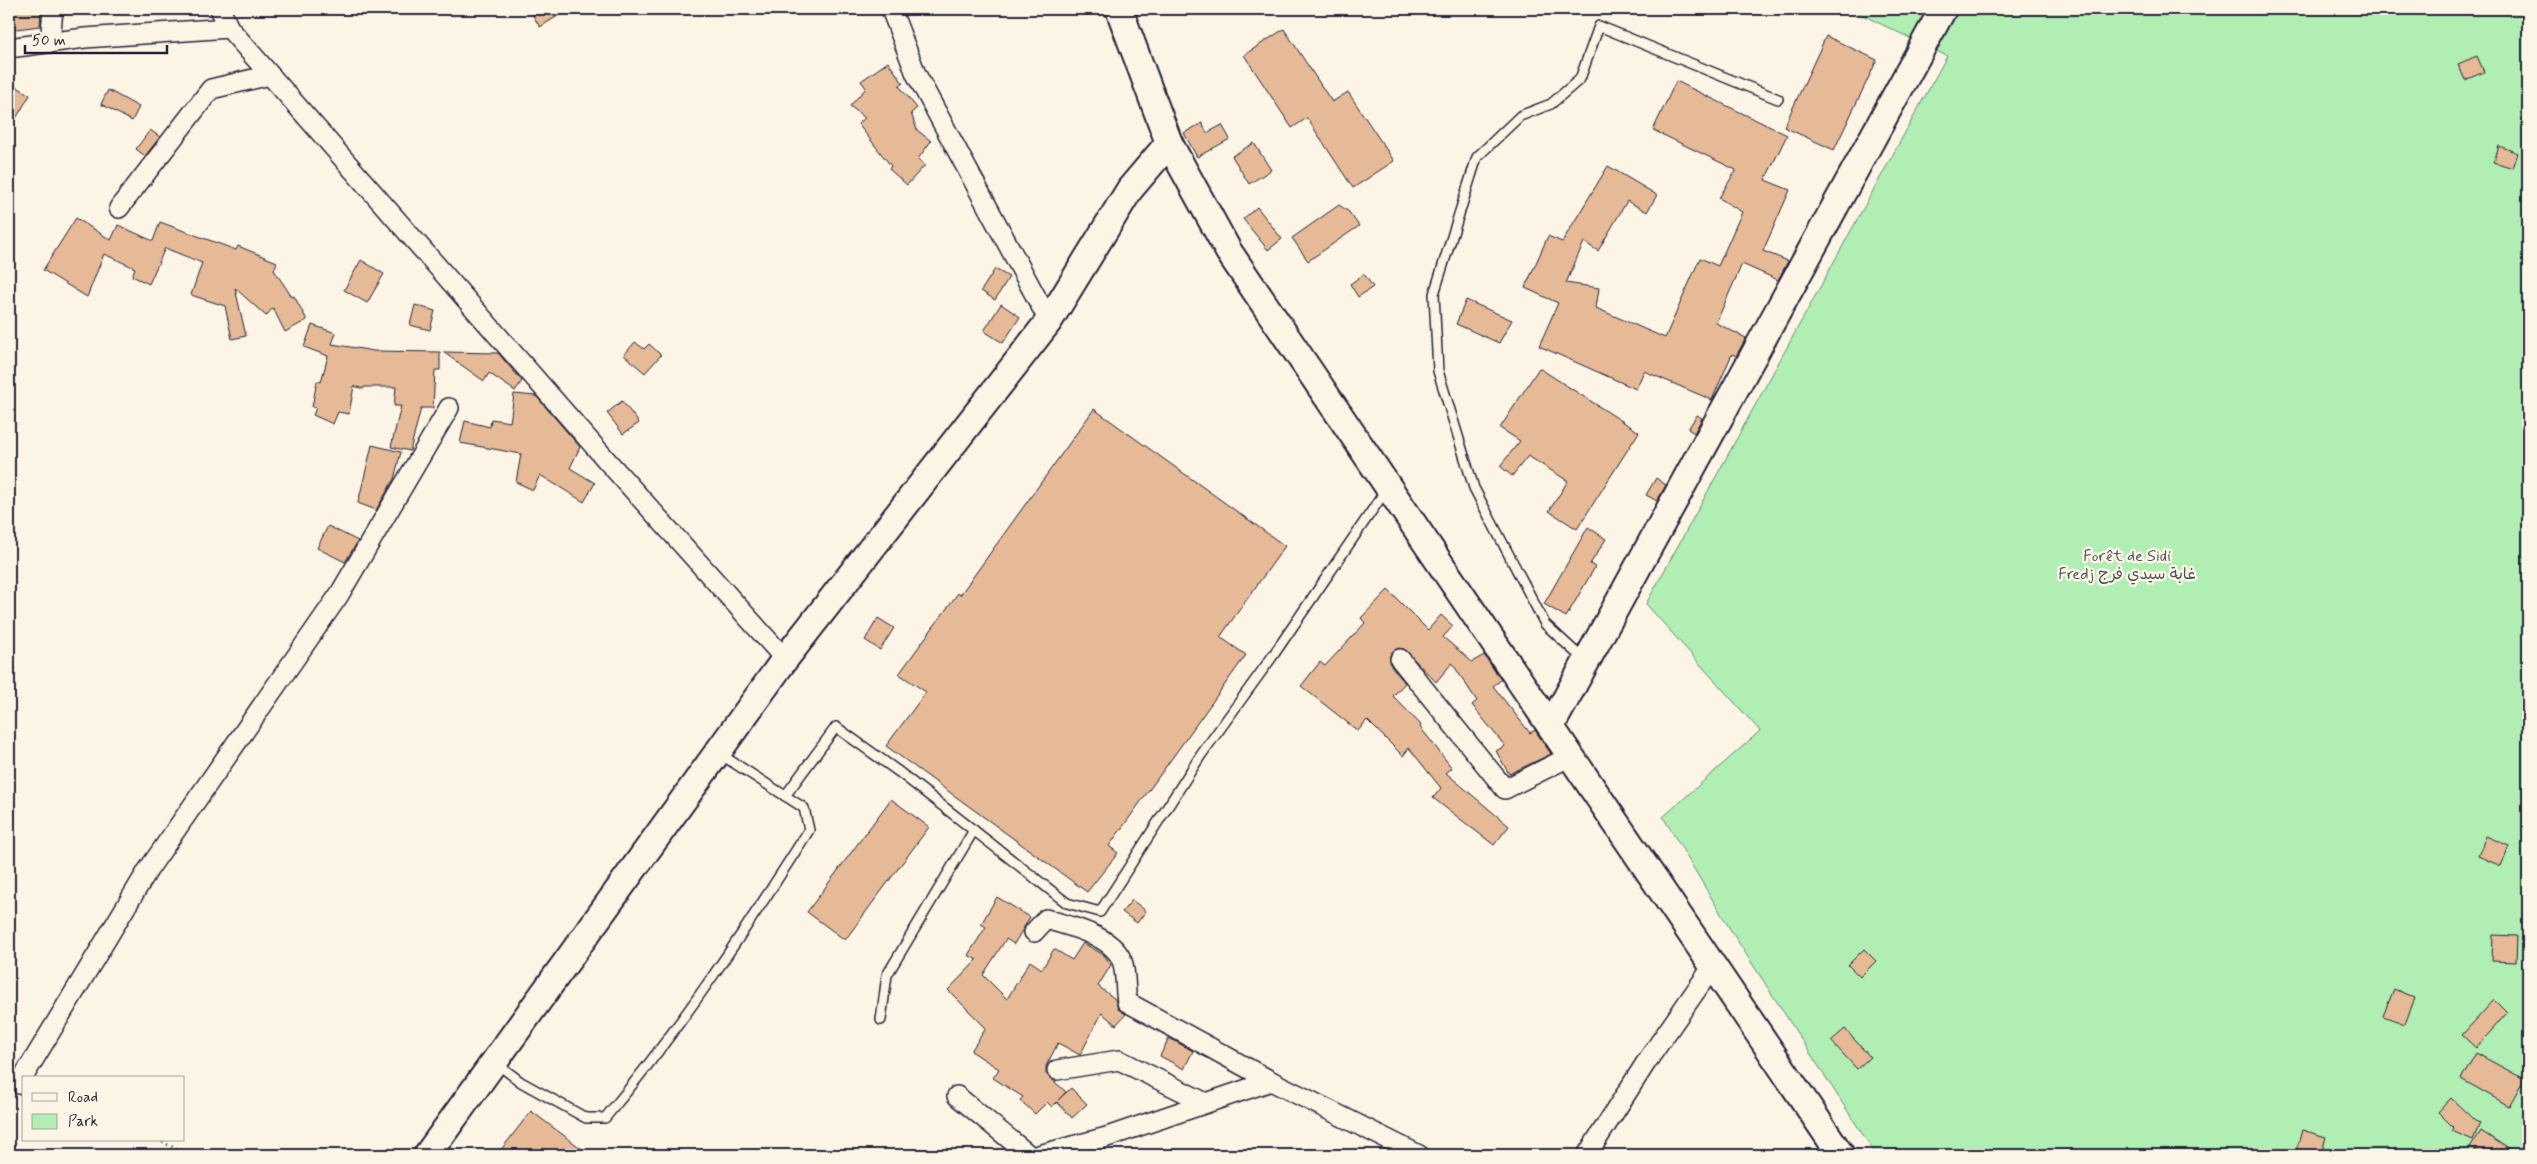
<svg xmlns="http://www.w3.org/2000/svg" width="2537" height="1164" font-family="Mynerve,'Playpen Sans Arabic',sans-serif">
	<rect width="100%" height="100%" fill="#fcf5e5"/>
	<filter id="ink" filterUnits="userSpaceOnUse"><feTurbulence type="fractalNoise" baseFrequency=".02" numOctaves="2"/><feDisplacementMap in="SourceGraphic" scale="10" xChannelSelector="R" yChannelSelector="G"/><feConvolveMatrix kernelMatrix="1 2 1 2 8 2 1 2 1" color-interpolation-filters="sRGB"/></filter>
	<g filter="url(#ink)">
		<polygon fill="#b0eeb4" stroke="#698878" points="1850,9 2528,9 2528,1155 1876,1155 1733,934 1663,817 1760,731 1646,604 1947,56"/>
		<g fill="#e6ba96" stroke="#22223b">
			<polygon points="9,9 41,9 40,26 9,30"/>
			<polygon points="541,9 569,9 540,27 532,14"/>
			<polygon points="1284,29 1332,102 1348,92 1394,161 1353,188 1307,118 1292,128 1244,55"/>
			<polygon points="1826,36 1877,60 1834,150 1784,127"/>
			<polygon points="2477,56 2484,72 2465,80 2458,64"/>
			<polygon points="888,62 903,83 899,86 917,108 911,113 917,130 931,141 918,159 925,165 907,185 889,169 891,166 858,124 865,118 850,106 866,88 861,81"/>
			<polygon points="1676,81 1787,135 1765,180 1790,190 1763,251 1788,261 1778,280 1742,264 1716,323 1746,338 1736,356 1732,354 1712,400 1644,371 1636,389 1539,346 1558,303 1525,288 1548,236 1562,242 1608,166 1657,195 1647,212 1627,201 1598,251 1584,242 1566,283 1599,288 1596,308 1665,338 1700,258 1718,266 1742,212 1719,198 1736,170 1653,130"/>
			<polygon points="9,82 30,95 9,130"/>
			<polygon points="108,90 139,107 132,121 101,104"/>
			<polygon points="1202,123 1207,133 1222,125 1230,139 1197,157 1184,133"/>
			<polygon points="150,130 160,137 145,156 136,149"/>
			<polygon points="1254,143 1271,170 1249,184 1232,156"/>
			<polygon points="2499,146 2518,153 2513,168 2494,162"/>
			<polygon points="1339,205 1349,212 1359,226 1308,261 1292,238"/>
			<polygon points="1257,207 1282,239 1268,250 1243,219"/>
			<polygon points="76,218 111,240 118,225 153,241 160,222 236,250 238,246 277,262 274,270 292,297 294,296 307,320 285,332 273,308 266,316 235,288 246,336 232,339 225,306 191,295 202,263 165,248 149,284 132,276 135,268 104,254 87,297 43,270"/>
			<polygon points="361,260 384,274 367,303 344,290"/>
			<polygon points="995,269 1009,277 995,300 981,291"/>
			<polygon points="1364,274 1373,287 1358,297 1350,284"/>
			<polygon points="1466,300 1512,320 1499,343 1456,324"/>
			<polygon points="1001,304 1020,317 1003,343 984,331"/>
			<polygon points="415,305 435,311 430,330 410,325"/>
			<polygon points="312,325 336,333 332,344 374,351 440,352 440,370 435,370 433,408 421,408 410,451 391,447 401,406 394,406 396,387 364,387 363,389 354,386 349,414 338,412 333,424 313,415 316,408 312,407 317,381 321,382 328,356 304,347"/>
			<polygon points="635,342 644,349 649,344 661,355 645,373 624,355"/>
			<polygon points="443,352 498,353 522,381 515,391 489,373 484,381"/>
			<polygon points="1539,368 1639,432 1577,529 1549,511 1568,481 1528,456 1512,476 1500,466 1520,441 1500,428"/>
			<polygon points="514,394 536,396 580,447 570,468 595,483 584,502 540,475 533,490 516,482 521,454 460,443 465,421 490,427 491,419 510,422"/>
			<polygon points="622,401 639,423 623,434 607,413"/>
			<polygon points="1094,409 1285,546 1220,637 1246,655 1109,846 1118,853 1087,892 886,746 926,692 899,674 958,593 960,595"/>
			<polygon points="1697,415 1702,418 1694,433 1688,429"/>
			<polygon points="372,445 401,452 394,479 376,510 358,503"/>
			<polygon points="1656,478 1666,485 1657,501 1646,495"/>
			<polygon points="328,526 358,541 345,562 317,548"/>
			<polygon points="1588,527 1606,539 1590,564 1595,567 1566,617 1544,604"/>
			<polygon points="1388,590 1428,630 1441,615 1453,626 1443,637 1472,662 1484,655 1501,680 1493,686 1530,733 1535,730 1551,754 1509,774 1496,751 1505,746 1472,705 1477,701 1452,663 1436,682 1404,649 1398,648 1390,655 1391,666 1405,683 1393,696 1421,725 1420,727 1452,768 1446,773 1509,826 1494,845 1433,798 1441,788 1409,748 1403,756 1367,720 1358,731 1301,686 1320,662 1325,666 1365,623 1361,618"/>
			<polygon points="878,618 894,628 880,650 865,640"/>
			<polygon points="891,799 929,827 845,940 807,912"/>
			<polygon points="2486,836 2509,846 2501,866 2478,856"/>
			<polygon points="997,897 1030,917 1014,944 1006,939 983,975 1007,999 1030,961 1042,969 1054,949 1072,960 1083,943 1104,955 1111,965 1098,986 1115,999 1118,1009 1126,1014 1116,1025 1102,1013 1080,1055 1058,1043 1046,1066 1046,1074 1066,1092 1058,1100 1071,1088 1087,1104 1072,1118 1057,1102 1052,1107 1047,1102 1035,1114 1020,1100 1023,1097 993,1078 999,1069 971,1051 986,1028 948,990 977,960 968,955 986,927 981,924"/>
			<polygon points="1132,900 1146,911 1137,923 1122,912"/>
			<polygon points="2493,935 2517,936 2516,962 2492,961"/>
			<polygon points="1864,949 1876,961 1860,977 1848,965"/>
			<polygon points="2394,989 2415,998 2405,1024 2383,1016"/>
			<polygon points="2494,1000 2507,1013 2476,1048 2462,1035"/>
			<polygon points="1845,1029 1870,1057 1857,1069 1831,1041"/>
			<polygon points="1169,1038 1193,1051 1184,1069 1160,1056"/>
			<polygon points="2476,1053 2524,1079 2509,1106 2461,1079"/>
			<polygon points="2451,1098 2475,1121 2480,1123 2473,1140 2452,1131 2454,1128 2438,1112"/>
			<polygon points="531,1111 590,1155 497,1155"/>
			<polygon points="2302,1130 2326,1137 2321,1155 2295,1155"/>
			<polygon points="2481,1131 2518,1155 2482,1155 2470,1148"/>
		</g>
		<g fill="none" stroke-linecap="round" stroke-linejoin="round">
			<g stroke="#22223b" stroke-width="12">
				<g id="lane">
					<polyline points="1584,660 1545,624 1474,488 1438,371 1434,294 1477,157 1520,116 1551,104 1580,79 1599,26 1778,99"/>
					<polyline points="785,796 836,727 899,772 1067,903 1100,912 1201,755 1272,657 1386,490"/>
					<polyline points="881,1020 887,975 974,830"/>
					<path d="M 496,1063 L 521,1082 L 586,1118 L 605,1118 C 681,1028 746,929 809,830 L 804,808 L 720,754"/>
				</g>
			</g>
			<g stroke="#22223b" stroke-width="22">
				<g id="street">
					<polyline points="220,9 229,28 609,463 785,659"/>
					<polyline points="891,9 916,74 1049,321"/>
					<polyline points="50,43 53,9"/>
					<polyline points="9,48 85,38 229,28"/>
					<polyline points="119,208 211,89 270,75"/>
					<polyline points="1400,659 1505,789 1571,756"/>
					<path d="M 1034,932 L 1046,919 C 1069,926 1116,936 1123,964 C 1126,976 1125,990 1127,1002 L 1271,1081 L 1419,1155"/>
					<polyline points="1057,1070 1119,1060 1206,1103"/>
					<polyline points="19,1084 148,870 339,595 449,408"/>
					<polyline points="957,1096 1029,1155"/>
					<polyline points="1039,1155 1107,1137 1271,1081"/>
					<polyline points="1587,1155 1647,1061 1713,966"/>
				</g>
			</g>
			<g stroke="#22223b" stroke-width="30">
				<g id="secondary">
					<polyline points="1119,9 1169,143 1229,252 1841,1155"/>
					<polyline points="1551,726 1943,9"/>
					<polyline points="427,1155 785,659 1049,321 1130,189 1169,143"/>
				</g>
			</g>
			<polyline stroke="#22223b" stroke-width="3" stroke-dasharray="1 4" stroke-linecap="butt" points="158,1140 189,1155"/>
			<use href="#lane" stroke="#fcf5e5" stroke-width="9"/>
			<use href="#street" stroke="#fcf5e5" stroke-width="19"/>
			<use href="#secondary" stroke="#fcf5e5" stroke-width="26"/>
		</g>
	</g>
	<g text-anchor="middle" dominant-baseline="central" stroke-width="5" stroke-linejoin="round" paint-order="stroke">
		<g font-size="16" fill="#465559" stroke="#fcf5e5">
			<text x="2127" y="556">Forêt de Sidi<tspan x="2127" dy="18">Fredj غابة سيدي فرج</tspan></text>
		</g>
	</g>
	<rect width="2537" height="1164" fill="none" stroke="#fcf5e5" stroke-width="30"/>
	<rect x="15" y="15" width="2507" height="1134" fill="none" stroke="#22223b" stroke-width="2" filter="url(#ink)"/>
	<rect x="22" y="1076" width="162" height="65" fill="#fcf5e5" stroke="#a5a1a1"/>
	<rect x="32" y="1093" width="25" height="8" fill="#fcf5e5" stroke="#a5a1a1"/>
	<text x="68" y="1102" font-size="15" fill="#22223b">Road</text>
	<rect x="32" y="1114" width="25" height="15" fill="#b0eeb4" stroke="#a5a1a1"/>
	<text x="68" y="1126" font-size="15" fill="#22223b">Park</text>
	<path d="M25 45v8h142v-8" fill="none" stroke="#22223b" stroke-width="2.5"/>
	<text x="32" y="45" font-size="15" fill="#22223b" stroke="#fcf5e5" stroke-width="4" paint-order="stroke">50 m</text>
</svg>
